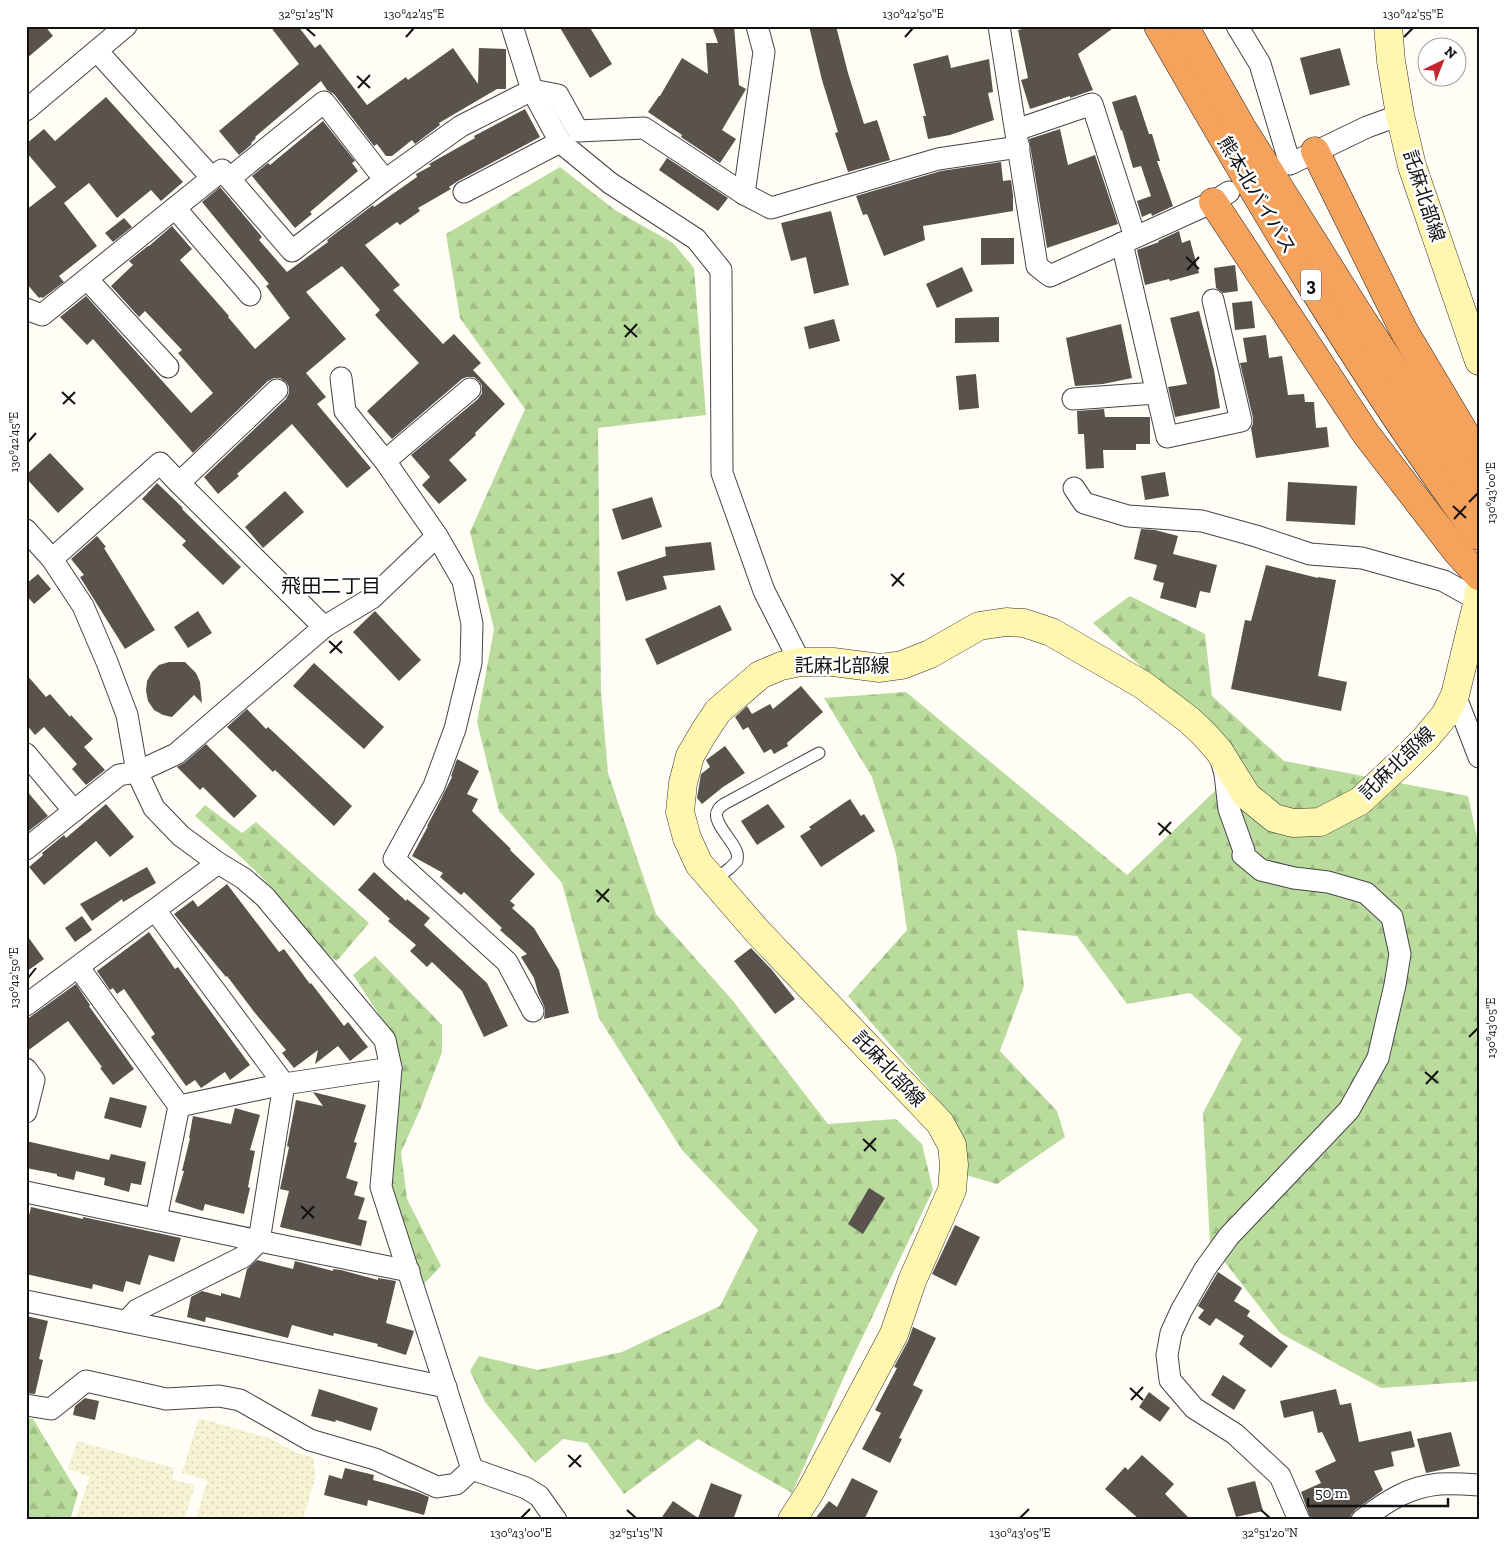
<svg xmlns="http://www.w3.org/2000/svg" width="1505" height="1546" font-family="'Zilla Slab','Noto Sans JP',serif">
	<defs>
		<pattern id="farmland-dots" width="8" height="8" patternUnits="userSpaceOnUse" patternTransform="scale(1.25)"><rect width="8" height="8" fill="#f6f3d4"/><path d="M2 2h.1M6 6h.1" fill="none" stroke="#d2cfb5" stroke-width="1.8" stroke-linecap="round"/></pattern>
		<pattern id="forest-firs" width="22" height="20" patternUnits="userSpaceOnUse" patternTransform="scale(1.25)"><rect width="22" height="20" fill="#b9dc9c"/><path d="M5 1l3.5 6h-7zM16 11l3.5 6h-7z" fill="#9ebc85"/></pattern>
	</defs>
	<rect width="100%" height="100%" fill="#fffdf5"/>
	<g fill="url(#farmland-dots)">
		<polygon points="199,1418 269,1438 297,1453 313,1457 316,1475 303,1520 196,1520 207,1480 182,1473"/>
		<polygon points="77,1441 174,1468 172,1479 195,1485 184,1520 75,1520 90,1477 68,1469"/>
	</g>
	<g fill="url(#forest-firs)">
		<polygon points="560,167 615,210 673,243 694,268 706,415 598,428 601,691 608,773 656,914 733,1001 828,1124 896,1119 922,1144 933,1190 852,1359 792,1493 698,1439 624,1494 587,1443 563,1439 535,1463 485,1402 470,1371 479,1356 538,1370 622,1352 720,1306 758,1230 682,1150 599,1018 562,883 499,811 477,722 494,629 470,532 525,409 460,318 446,234"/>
		<polygon points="1130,596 1205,634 1212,696 1284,761 1468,796 1479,846 1479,1381 1381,1388 1280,1333 1210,1243 1203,1113 1242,1039 1190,993 1127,1004 1077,936 1017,930 1024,986 1000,1051 1057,1111 1065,1137 997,1184 966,1175 948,1111 848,996 907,930 896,854 872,777 824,698 906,692 1127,875 1215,791 1227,745 1093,623"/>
		<path d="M 205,805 L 242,833 L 256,822 L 369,923 L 337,961 C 313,947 294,914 276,893 C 252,865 223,841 195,816 Z"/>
		<polygon points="375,956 442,1025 442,1052 420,1110 401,1152 407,1199 441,1266 424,1284 393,1199 388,1143 403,1066 388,1028 353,975"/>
		<polygon points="26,1418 33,1419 78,1493 70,1520 26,1520"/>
	</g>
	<g fill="#5a524d">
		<polygon points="26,26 45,26 53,36 26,59"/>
		<polygon points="270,26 298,26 315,48 320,44 367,105 406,77 408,80 453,48 478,84 479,48 506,49 506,89 497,89 439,123 440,125 415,144 412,140 392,156 386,156 377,144 374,146 334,94 327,90 321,81 255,137 256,138 251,143 252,144 239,155 219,131 299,64"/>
		<polygon points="559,26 589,26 612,64 590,78"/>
		<polygon points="712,26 734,26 739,85 746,89 722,130 736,139 720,163 681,137 682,135 648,112 659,96 660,96 682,58 708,74 706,43 718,43"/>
		<polygon points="809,26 836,26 848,73 864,124 877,120 890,160 848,172 835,133 838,132 822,80"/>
		<polygon points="1036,26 1116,26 1078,54 1093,90 1070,98 1070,96 1030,109 1021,80 1028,78 1018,30"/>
		<polygon points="1340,48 1350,85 1310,95 1300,58"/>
		<polygon points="948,55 951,68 989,59 993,92 988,93 994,120 950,135 928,139 923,116 926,116 913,64"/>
		<polygon points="1136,95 1149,134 1152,134 1160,161 1157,161 1173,206 1152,216 1151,213 1142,217 1137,201 1151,196 1141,166 1133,168 1122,130 1121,131 1112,102"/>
		<polygon points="106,97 183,182 161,201 151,190 117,218 89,183 64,203 97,246 59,276 64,282 43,298 41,297 39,298 26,283 26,210 56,187 26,152 26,144 44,129 55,141"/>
		<polygon points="525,109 540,137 458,181 449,187 451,189 418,208 420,211 400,225 397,222 365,245 400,285 393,290 443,344 454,334 481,363 473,370 505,404 475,433 476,435 449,460 467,480 439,504 422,485 430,477 411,455 478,399 482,393 482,386 479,381 474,377 467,377 462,379 392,439 367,411 419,363 375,315 380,310 342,266 306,292 346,339 306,373 326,397 317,404 371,468 347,488 292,424 237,474 239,476 218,494 204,477 286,399 289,393 289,387 286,382 280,378 274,378 268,381 193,453 93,339 87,345 60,317 86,296 191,413 213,393 178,353 182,350 145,311 139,317 111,286 133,265 129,261 148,246 149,246 172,226 192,249 180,260 229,316 228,317 255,349 290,318 266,286 269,284 202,202 220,187 262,237 259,240 287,272 328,242 327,240 373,205 374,207 417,177 416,174 431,166 429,164 475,138 474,136"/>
		<polygon points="323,121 355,161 352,163 358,171 310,212 312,214 295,228 252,176 268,163 270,165"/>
		<polygon points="1060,129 1068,165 1095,155 1118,224 1047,248 1029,139"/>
		<polygon points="667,158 728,198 718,211 659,170"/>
		<polygon points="1001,162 1003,181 1011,180 1013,195 1013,211 923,226 925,240 884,256 867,214 863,215 856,196 941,171"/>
		<polygon points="831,211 849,285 814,294 806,257 791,261 781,223"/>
		<polygon points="124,218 132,227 113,242 105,233"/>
		<polygon points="1179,231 1182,243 1190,240 1199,273 1170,281 1169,279 1145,285 1137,250 1159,242 1158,241"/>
		<polygon points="981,238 1014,238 1014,264 981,265"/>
		<polygon points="1235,265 1238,291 1223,293 1216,288 1214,268"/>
		<polygon points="962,267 973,291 937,308 926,284"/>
		<polygon points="1252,301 1255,328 1235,330 1232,303"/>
		<polygon points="1199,311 1214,370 1220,408 1175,417 1168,387 1187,384 1170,318"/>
		<polygon points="999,317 999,342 955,343 955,318"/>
		<polygon points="834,319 840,341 809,349 804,327"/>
		<polygon points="1121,324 1132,378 1103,384 1075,386 1066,338"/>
		<polygon points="1266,335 1269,358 1282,356 1288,395 1304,394 1305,402 1314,402 1316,428 1327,427 1329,447 1256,458 1251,428 1253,424 1253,418 1240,363 1247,362 1243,338"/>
		<polygon points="976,374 979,408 959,410 956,376"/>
		<polygon points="1104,409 1105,417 1150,417 1150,444 1136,444 1136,450 1103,450 1104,468 1086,469 1084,434 1078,434 1077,411"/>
		<polygon points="50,453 84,489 58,513 26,478 26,475"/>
		<polygon points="1165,472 1169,496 1145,500 1141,476"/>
		<polygon points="1288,482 1357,486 1355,525 1286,521"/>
		<polygon points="157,483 183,508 182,509 241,567 223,585 182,545 186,541 142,499"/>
		<polygon points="285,491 304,512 263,548 245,527"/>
		<polygon points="652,497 662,527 622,540 612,509"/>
		<polygon points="1141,529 1155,530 1178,536 1173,554 1217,565 1210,593 1200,591 1196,608 1160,598 1164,583 1153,580 1157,565 1134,559"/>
		<polygon points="97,536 106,547 104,548 155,630 125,649 80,577 84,575 71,559"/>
		<polygon points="711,542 715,570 663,576 667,589 626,601 617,572 666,556 665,547"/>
		<polygon points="1266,565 1318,578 1318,577 1336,580 1318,676 1347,682 1341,711 1231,689 1245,620 1251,621"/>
		<polygon points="38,574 51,589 34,604 26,595 26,584"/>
		<polygon points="720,605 732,630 657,665 645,639"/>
		<polygon points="198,611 212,633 188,648 174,627"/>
		<polygon points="375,611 421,660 399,681 353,632"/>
		<polygon points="169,662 185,662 196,673 200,682 202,703 194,695 172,717 163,715 154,710 148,701 146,691 147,681 152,672 159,665"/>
		<polygon points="314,663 384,727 364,749 293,686"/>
		<polygon points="26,674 46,697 50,694 70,717 71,715 93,739 84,747 105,770 86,785 72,769 77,764 44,727 35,735 26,724"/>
		<polygon points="801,686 823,712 787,743 788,746 774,754 771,749 764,753 748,727 743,730 735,717 747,706 752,714 770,704 773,709"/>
		<polygon points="247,709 266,729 268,727 352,806 334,826 275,770 273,772 227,727"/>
		<polygon points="206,744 257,796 234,818 203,787 200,790 177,767 184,763"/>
		<polygon points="725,746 745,773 723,787 702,804 697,798 701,774 710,767 706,760"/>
		<polygon points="457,759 479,771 467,794 478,799 472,811 511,849 510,850 535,874 510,901 515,905 512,908 534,928 559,970 569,1013 544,1019 545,1011 544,1006 538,993 534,978 521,957 527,954 500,930 502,928 464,892 461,895 440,877 443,873 412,856 428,826 427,826 434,813 452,777 451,776"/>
		<polygon points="26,790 48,816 26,833"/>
		<polygon points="850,799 861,816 864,814 875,831 821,867 800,836 811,829 809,827"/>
		<polygon points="106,804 134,837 110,857 96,841 44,885 29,867 43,855 42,853 64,835 66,838"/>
		<polygon points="768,804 785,827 757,845 741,821"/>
		<polygon points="147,867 156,883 123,902 122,899 92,921 80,904"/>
		<polygon points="374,872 406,901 407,899 430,918 424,925 487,983 508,1026 484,1037 462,991 432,962 427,967 410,951 416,945 388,921 390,919 358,890"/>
		<polygon points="227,884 279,952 284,949 310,984 311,983 344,1026 348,1022 368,1047 350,1061 338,1046 315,1064 318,1050 294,1068 282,1053 286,1050 255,1013 227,976 226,977 174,914 193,900 198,907"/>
		<polygon points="82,916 92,930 75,942 65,928"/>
		<polygon points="149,932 175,969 178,967 250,1065 230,1080 225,1072 201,1088 195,1080 186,1086 151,1037 155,1034 124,989 117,994 113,988 110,990 97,971"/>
		<polygon points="26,934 44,959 26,972"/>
		<polygon points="751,948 772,970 795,999 775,1014 734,961"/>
		<polygon points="76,984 90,1005 89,1006 134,1069 113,1085 100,1068 102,1067 68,1021 26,1052 26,1020"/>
		<polygon points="313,1092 366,1105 354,1142 357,1143 346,1178 358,1182 354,1195 365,1198 358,1219 367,1221 361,1246 280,1227 289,1191 280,1189 289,1147 287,1146 296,1100 323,1106"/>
		<polygon points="110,1097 147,1106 141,1128 104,1118"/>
		<polygon points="235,1108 260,1115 250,1150 255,1151 248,1187 250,1188 244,1214 205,1204 203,1211 175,1202 184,1171 182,1171 190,1138 189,1138 193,1116 231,1124"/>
		<polygon points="26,1141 109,1160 111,1154 146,1162 141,1185 131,1183 129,1192 104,1185 105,1178 76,1171 74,1180 57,1176 57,1174 26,1168"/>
		<polygon points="869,1188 885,1198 863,1234 848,1224"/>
		<polygon points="31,1207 83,1219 83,1217 181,1238 174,1262 149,1255 140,1285 126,1281 123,1292 93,1284 92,1289 26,1274 26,1228"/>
		<polygon points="955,1225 980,1237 956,1286 932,1274"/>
		<polygon points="257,1260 293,1269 295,1261 333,1271 333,1269 341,1270 378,1280 378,1278 396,1281 386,1323 414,1331 406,1355 377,1346 378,1344 334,1333 333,1336 292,1325 288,1338 206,1317 205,1322 187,1317 191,1297 202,1291 221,1296 221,1293 240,1298 247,1269"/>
		<polygon points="1218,1272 1242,1288 1234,1301 1250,1311 1247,1316 1288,1346 1271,1368 1239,1344 1244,1336 1216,1318 1210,1326 1198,1318 1204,1310 1198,1306"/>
		<polygon points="26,1316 48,1321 39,1359 43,1360 35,1394 26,1393"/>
		<polygon points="913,1327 936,1338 913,1385 923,1390 899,1438 902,1439 890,1463 862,1449 881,1413 875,1410 897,1368 894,1367 908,1341"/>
		<polygon points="1223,1375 1246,1390 1234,1410 1211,1395"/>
		<polygon points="319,1389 378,1408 371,1431 336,1420 335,1422 311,1416"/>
		<polygon points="1336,1389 1340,1405 1351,1403 1359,1442 1411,1431 1415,1447 1391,1452 1394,1466 1374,1471 1383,1490 1355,1510 1351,1515 1350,1520 1311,1520 1301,1492 1321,1483 1315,1471 1336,1461 1322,1432 1318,1433 1313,1411 1284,1418 1280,1401"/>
		<polygon points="1149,1392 1170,1408 1160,1422 1139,1407"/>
		<polygon points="85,1398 99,1401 95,1420 73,1415 75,1406"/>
		<polygon points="1451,1432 1460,1466 1426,1473 1417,1439"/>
		<polygon points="1142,1455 1174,1484 1165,1494 1191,1520 1140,1520 1105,1489 1125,1467 1128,1470"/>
		<polygon points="345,1468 374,1475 373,1480 417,1492 429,1497 424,1515 368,1500 367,1506 324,1495 329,1475 342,1479"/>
		<polygon points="852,1478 878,1491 864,1520 814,1520 829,1501 837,1507"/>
		<polygon points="1255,1481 1263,1511 1236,1517 1227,1488"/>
		<polygon points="711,1483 742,1495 733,1520 660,1520 673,1501 698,1518"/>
	</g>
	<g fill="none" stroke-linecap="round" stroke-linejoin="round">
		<g stroke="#444" stroke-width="13">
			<path id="lane" d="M 713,881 L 730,868 L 737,861 C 737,859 738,856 737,853 C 735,842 710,821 718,810 C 719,807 722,806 724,804 L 819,753"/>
		</g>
		<g stroke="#444" stroke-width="23">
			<g id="street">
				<polyline points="512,26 532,90 558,95 578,131 644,128 744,194 771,208 938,159 1019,147"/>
				<polyline points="999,26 1037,266 1050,276 1213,202 1229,192"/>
				<polyline points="1237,26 1260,64 1290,164 1367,127 1400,115"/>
				<polyline points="97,51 212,178"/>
				<polyline points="26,110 126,26"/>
				<polyline points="1016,130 1092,104 1135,237"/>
				<polyline points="230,178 324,102 385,180"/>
				<polyline points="464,192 560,142"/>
				<polyline points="744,194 764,52 757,26"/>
				<polyline points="175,208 250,295"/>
				<polyline points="1122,243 1167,437 1241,421 1213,300"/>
				<polyline points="87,279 168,367"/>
				<polyline points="26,309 42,315 222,170 292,251 385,180 461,126 532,90 560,142 610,183 696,239 721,270 722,473 764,591 800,662"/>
				<polyline points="1073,399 1156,393"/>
				<polyline points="385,461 470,389"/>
				<polyline points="179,483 277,390"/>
				<polyline points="1074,488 1084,503 1128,516 1202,521 1256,536 1310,554 1362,558 1444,581 1478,600"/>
				<polyline points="26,530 52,559 83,606 107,662 127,715 137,772 154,808 181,836 218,863 243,878 265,897 385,1040 391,1068 381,1187 472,1469"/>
				<polyline points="437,536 463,581 472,624 471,663 455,729 434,786 394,859 507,962 533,1011"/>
				<polyline points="52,559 160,463 179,483 324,627 372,598 437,536 385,461 345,411 341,378"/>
				<polyline points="1455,695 1479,757"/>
				<polyline points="26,754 74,811"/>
				<polyline points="1222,763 1225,774 1229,809 1244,851 1243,855 1261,870 1294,878 1328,882 1366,893 1392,917 1400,954 1395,985 1378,1058 1349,1110 1229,1236 1205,1269 1181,1311 1171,1333 1167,1355 1170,1380 1194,1408 1235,1434 1280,1476 1299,1520"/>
				<polyline points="26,849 119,775 137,772 176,754 324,627"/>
				<polyline points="79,968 179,1106 156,1219"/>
				<polyline points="26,1005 218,863"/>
				<polyline points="26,1069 34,1080 26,1112"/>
				<polyline points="179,1106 284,1084 391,1068"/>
				<polyline points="26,1192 259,1241 409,1271"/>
				<polyline points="26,1301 446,1387"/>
				<polyline points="127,1321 137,1310 243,1257 259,1241 284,1084 155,910"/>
				<polyline points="26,1405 51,1409 86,1381 166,1399 219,1396 240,1400 310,1440 375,1459 437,1487 456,1484 472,1469"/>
				<polyline points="472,1469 526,1488 539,1496 556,1520"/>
				<path d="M 1362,1520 C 1387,1501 1408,1487 1439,1484 C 1452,1483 1466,1484 1479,1485"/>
			</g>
		</g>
		<g stroke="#333" stroke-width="29">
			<g id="secondary">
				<polyline points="1388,26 1391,61 1400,115 1412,166 1479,361"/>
				<polyline points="792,1520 810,1492 894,1334 912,1281 952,1190 954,1165 952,1145 940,1123 757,931 699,864 687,838 680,812 683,783 690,756 704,732 718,711 760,675 781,666 800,662 833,662 880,668 902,665 930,654 979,626 1006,622 1024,623 1051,632 1065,640 1143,685 1189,720 1204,734 1219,751 1247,796 1274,818 1293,823 1320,822 1360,801 1403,761 1425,739 1445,715 1455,695 1478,600 1479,592"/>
			</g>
		</g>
		<g stroke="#222" stroke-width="29">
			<g id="highway">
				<path d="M 1158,26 C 1258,200 1360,374 1479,536"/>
				<polyline points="1184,26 1242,128 1359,315 1479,497"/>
				<polyline points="1315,151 1404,331 1479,457"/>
				<polyline points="1213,202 1366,434 1457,552 1479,576"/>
			</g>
		</g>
		<use href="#lane" stroke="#fff" stroke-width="11"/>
		<use href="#street" stroke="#fff" stroke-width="21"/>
		<use href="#secondary" stroke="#fff6b0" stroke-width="28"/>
		<use href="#highway" stroke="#f5a25d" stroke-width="28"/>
	</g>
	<path fill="none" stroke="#111" stroke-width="2" d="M 306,28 L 315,36M 406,37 L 414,28M 905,37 L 913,28M 1404,37 L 1413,28M 357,76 L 370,88M 358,88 L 370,75M 1186,257 L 1199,269M 1187,270 L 1199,257M 624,325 L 637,337M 625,337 L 637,324M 62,392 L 75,404M 63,404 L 75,392M 28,442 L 36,433M 1469,502 L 1478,493M 1453,506 L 1466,518M 1454,519 L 1466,506M 891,574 L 904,586M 892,586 L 904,573M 329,641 L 342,653M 330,653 L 342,641M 1158,823 L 1171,834M 1159,835 L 1171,822M 596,890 L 609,902M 597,902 L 609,889M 28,978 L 36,968M 1469,1037 L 1478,1028M 1425,1072 L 1438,1083M 1426,1084 L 1438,1071M 863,1139 L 876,1151M 864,1151 L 876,1138M 301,1206 L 314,1218M 302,1219 L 314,1206M 1130,1388 L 1143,1400M 1131,1400 L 1143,1387M 568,1455 L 581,1467M 569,1467 L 581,1455M 627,1510 L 636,1518M 1261,1510 L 1270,1518M 521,1518 L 530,1509M 1020,1518 L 1029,1509"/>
	<g text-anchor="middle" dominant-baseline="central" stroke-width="5" stroke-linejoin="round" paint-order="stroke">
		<rect fill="#fff" stroke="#585858" stroke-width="1" x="1301" y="269.5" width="20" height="31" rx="4"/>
		<g font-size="18" font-weight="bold" fill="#111">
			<text x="1311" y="285">3</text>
		</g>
		<g font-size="19" fill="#111" stroke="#fff">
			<text transform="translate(1257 195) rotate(59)">熊本北バイパス</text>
			<text transform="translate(1424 196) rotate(72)">託麻北部線</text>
			<text x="842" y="665">託麻北部線</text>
			<text transform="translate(1397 763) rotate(-44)">託麻北部線</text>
			<text transform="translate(889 1069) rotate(47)">託麻北部線</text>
		</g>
		<g font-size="20" fill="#111" stroke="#fff">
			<text x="331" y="586">飛田二丁目</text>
		</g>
	</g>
	<rect width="1505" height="1546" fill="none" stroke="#ffffff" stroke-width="55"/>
	<g transform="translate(1442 62) rotate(43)"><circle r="24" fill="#ffffff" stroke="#a0a0a0"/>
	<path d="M0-4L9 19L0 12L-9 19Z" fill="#c4262e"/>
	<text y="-8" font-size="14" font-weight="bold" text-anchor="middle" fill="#111111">N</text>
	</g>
	<path d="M1308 1498v8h140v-8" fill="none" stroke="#111111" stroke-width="2.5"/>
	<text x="1315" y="1498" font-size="15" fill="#111111" stroke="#ffffff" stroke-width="4" paint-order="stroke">50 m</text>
	<rect x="28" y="28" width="1450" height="1490" fill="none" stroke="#111" stroke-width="2"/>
	<g font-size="12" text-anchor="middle" fill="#111">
		<text x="306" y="18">32°51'25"N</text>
		<text x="414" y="18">130°42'45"E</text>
		<text x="913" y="18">130°42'50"E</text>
		<text x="1413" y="18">130°42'55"E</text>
		<text transform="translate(14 442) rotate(-90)" y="4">130°42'45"E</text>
		<text transform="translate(1491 493) rotate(-90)" y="4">130°43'00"E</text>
		<text transform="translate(14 978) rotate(-90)" y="4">130°42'50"E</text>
		<text transform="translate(1491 1028) rotate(-90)" y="4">130°43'05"E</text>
		<text x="521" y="1537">130°43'00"E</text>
		<text x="636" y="1537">32°51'15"N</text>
		<text x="1020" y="1537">130°43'05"E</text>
		<text x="1270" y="1537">32°51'20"N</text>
	</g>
</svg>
